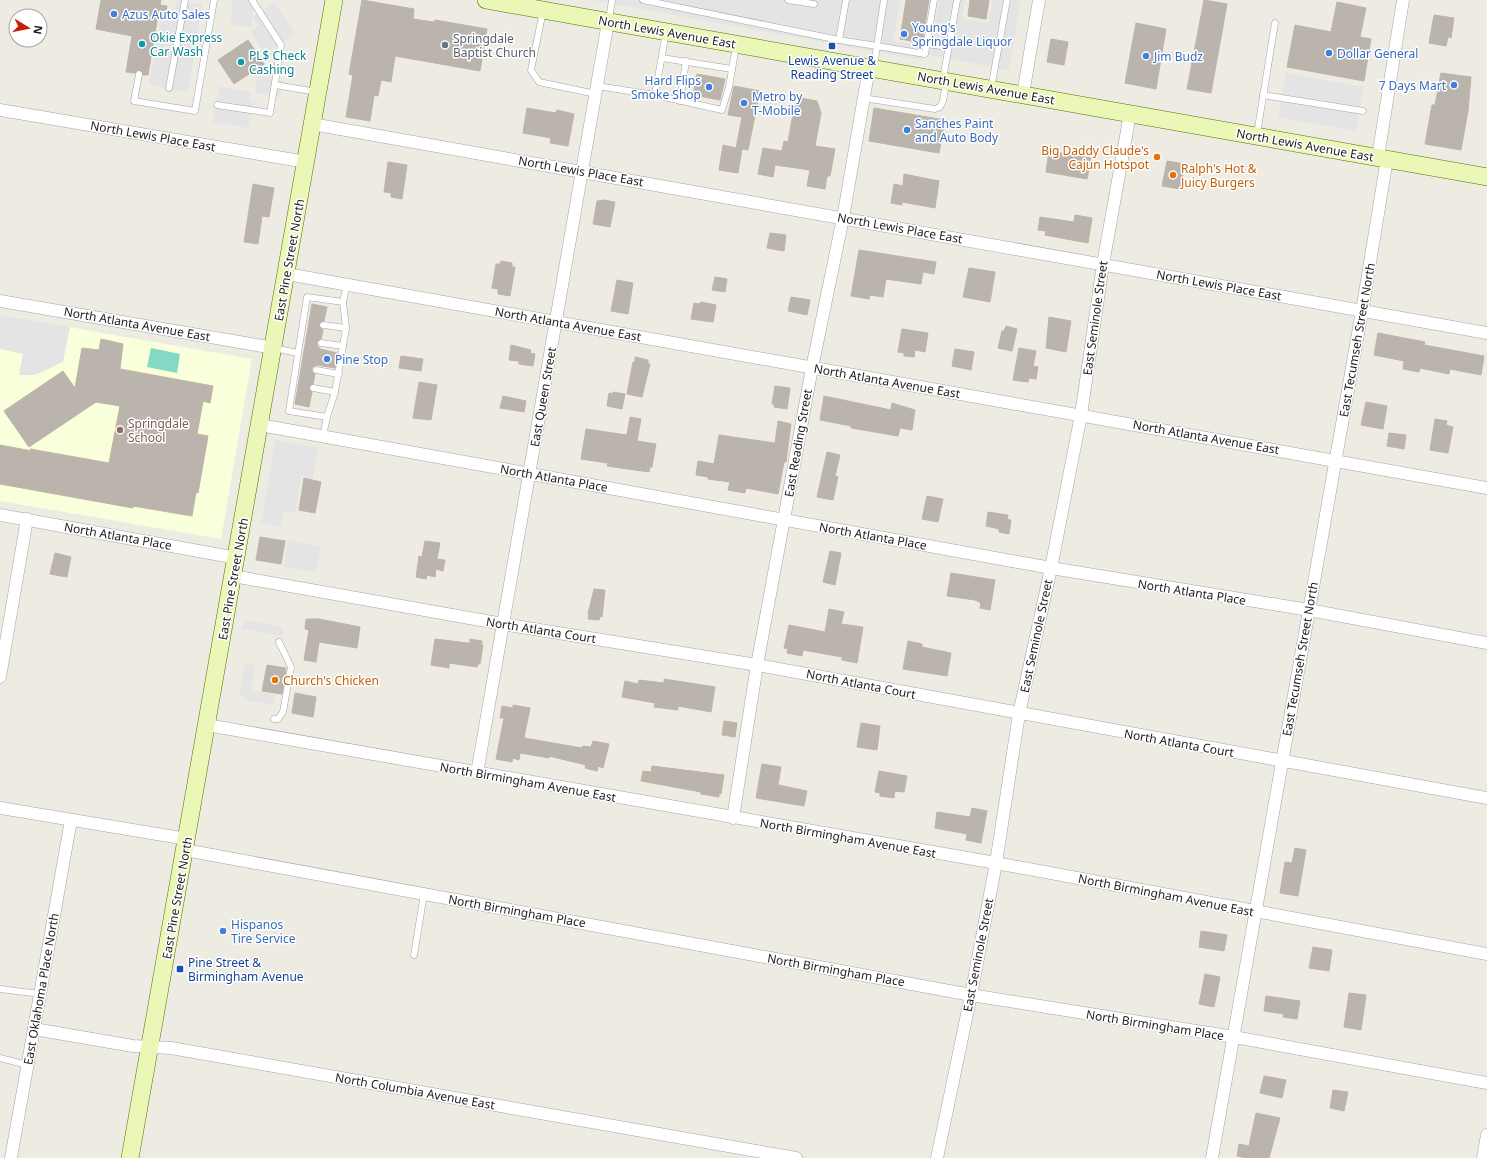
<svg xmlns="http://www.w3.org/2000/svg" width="1487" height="1158" font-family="'Noto Sans',sans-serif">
	<rect width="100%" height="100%" fill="#edebe2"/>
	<polygon fill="#f9fedb" points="0,315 252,359 221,539 0,501"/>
	<polygon fill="#82dac5" points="151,348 180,354 177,373 147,367"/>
	<g fill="#e4e4e4">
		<polygon points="177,0 202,4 188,92 149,85 160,19 174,21"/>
		<polygon points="233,0 255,0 251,27 230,24"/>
		<polygon points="592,0 901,0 893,41 924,46 921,60"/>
		<polygon points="939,0 965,0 962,19 988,23 993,0 1021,0 1009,70 929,55"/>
		<polygon points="274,2 295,34 265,54 251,32 259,26 253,17"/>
		<polygon points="1286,73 1364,87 1356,131 1278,117"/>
		<polygon points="258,76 283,81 280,97 255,92"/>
		<polygon points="219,86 251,92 249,102 254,103 249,128 213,122"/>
		<polygon points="0,315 70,327 63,362 35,375 19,375 23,354 0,349"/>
		<polygon points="275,440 318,448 313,478 302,476 295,512 284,511 281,527 261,523"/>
		<polygon points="288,540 321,546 316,572 283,566"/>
		<polygon points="244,620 283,627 282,636 242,629"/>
		<polygon points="245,663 255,665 251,690 275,695 273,704 249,701 240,695"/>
	</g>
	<g fill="#bab4ac" stroke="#beb4a5">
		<polygon points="101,0 161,0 160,5 167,6 166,16 158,15 148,75 143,75 139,70 135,73 126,72 132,36 96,29"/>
		<polygon points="362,0 414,9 413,19 434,22 435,20 487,29 480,71 395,56 391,82 381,80 378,96 374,95 370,121 346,117 353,75 349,74"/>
		<polygon points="906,0 929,0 922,43 900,39"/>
		<polygon points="970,0 989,0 986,19 968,16"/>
		<polygon points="1204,0 1227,4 1211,93 1187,89"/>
		<polygon points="1337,2 1366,8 1360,37 1371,39 1364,81 1287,67 1295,25 1331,32"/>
		<polygon points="1434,15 1454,18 1451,38 1448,37 1446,46 1429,43"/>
		<polygon points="1136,23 1166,29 1156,89 1125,83"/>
		<polygon points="1051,39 1068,42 1064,65 1047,62"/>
		<polygon points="248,40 264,64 234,84 218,60"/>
		<polygon points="1441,73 1471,77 1468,111 1461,150 1425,144 1432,105 1435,105"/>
		<polygon points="697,74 725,79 720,100 693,95"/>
		<polygon points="734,86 760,91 748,150 742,149 738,173 719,170 723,145 736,148 742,117 728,115"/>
		<polygon points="801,98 817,101 821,113 815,146 835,149 830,176 827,176 825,189 807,186 810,170 775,165 773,177 758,174 763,148 782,151 784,141 788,142 794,108"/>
		<polygon points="527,108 556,113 557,110 574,114 568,146 550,143 551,138 523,133"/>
		<polygon points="874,108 945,120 939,153 869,141"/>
		<polygon points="1049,151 1091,158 1087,179 1046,172"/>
		<polygon points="1167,161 1185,164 1180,189 1162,186"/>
		<polygon points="388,162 407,165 402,199 391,197 391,193 384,192"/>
		<polygon points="904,174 939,181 935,208 902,202 902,205 891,203 894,184 903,186"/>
		<polygon points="253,184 274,188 269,217 262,216 258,244 244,242"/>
		<polygon points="604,200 615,202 610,227 593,224 597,201"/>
		<polygon points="1075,215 1092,218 1088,243 1045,235 1046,231 1038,230 1040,217 1074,222"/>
		<polygon points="770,233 786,235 784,251 767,248"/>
		<polygon points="859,250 936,262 934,274 923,272 921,284 886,279 883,297 870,295 869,299 851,296"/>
		<polygon points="501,261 512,263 512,267 515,267 510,296 498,294 498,289 492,288 496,264 500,264"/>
		<polygon points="969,268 995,272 990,302 963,297"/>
		<polygon points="715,277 727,279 725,292 712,290"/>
		<polygon points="617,280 633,283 628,314 611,311"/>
		<polygon points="791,297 810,300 807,315 788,311"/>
		<polygon points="701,302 716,305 713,322 691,319 694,303 700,304"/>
		<polygon points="312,304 327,307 324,321 319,324 319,327 323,330 321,339 317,341 317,345 320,349 337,353 335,368 317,365 312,367 312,372 315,374 313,384 309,388 312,392 309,407 295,404"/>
		<polygon points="1049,317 1071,321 1066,352 1046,348"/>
		<polygon points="1006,326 1017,329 1012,351 998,348 1002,331 1004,331"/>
		<polygon points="902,329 928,333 925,352 915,350 914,357 904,356 904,353 898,352"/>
		<polygon points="1378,333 1425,342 1424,345 1484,356 1481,375 1450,369 1449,374 1420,368 1419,372 1403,369 1404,361 1374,355"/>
		<polygon points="101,339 123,344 120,369 213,386 210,403 203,401 197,434 208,436 198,493 196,492 192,516 133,506 133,508 0,484 0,445 32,451 30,449 109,463 120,406 96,402 29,447 4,411 63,371 75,388 82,348 99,350"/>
		<polygon points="511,345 531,350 530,353 535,354 533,366 519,364 519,361 509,360"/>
		<polygon points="1019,348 1036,351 1033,366 1038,367 1036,379 1029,378 1028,382 1013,380"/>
		<polygon points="955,349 974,352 971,370 952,366"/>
		<polygon points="401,356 423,359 421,371 399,368"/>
		<polygon points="635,357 648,360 648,364 650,364 642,397 627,394 633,362 635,362"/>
		<polygon points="419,382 437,385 431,420 413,418"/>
		<polygon points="775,386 790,388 787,409 774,407 774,404 772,404"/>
		<polygon points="613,392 625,394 622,409 607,406 609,393 613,394"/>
		<polygon points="503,396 526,401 524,412 500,408"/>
		<polygon points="824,396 891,410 892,403 915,410 912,430 900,428 898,436 851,428 851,426 820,420"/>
		<polygon points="1366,402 1387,406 1383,429 1361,425"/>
		<polygon points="630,417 641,419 637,441 656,444 652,467 650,467 649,472 607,466 608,463 581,459 586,429 627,435"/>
		<polygon points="1435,419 1447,421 1446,425 1453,427 1448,453 1430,450"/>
		<polygon points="778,421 791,424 786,462 784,462 778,494 746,488 745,493 728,490 730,482 708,479 708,477 696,475 698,461 714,464 719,435 775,443"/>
		<polygon points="1389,433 1406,435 1404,449 1387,446"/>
		<polygon points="827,452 840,455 835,476 838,477 833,500 817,497"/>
		<polygon points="304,478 321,482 315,513 299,510"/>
		<polygon points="927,496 943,499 938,522 922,519"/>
		<polygon points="988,512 1008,515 1007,519 1011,520 1009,534 999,532 999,529 986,526"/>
		<polygon points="260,537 285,541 281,564 256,560"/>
		<polygon points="425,541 440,543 437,559 445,560 443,571 436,569 435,577 427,575 426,579 416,577 419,556 422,557"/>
		<polygon points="830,551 841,553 835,585 823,582"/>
		<polygon points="55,553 71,557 67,577 50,574"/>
		<polygon points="951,573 995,580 990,610 980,608 981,603 975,600 947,596"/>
		<polygon points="594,589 605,590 602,617 600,616 599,620 588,619 589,615 588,614"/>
		<polygon points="829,609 844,612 841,624 863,627 857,663 842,660 842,657 803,650 802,656 787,653 788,649 784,648 789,625 825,632"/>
		<polygon points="306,619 319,619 360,627 357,648 319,642 316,662 304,660 309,630 305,629"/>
		<polygon points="435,639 468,643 470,643 470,639 482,641 481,645 483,645 480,664 478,664 477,667 449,663 449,668 431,665"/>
		<polygon points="908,641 922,644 922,647 951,653 947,676 903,669"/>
		<polygon points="267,665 286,668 282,694 262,691"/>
		<polygon points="664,679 715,687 711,712 678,706 678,710 654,707 655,703 622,697 625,681 638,684 639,680 664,683"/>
		<polygon points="295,693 316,697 313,717 292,713"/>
		<polygon points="513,705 530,708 524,738 582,748 583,746 591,747 593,741 609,744 603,768 598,766 597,771 585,768 586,765 549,756 549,758 520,753 519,760 513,758 512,762 496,759 504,718 500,718 502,706 513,708"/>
		<polygon points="724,721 737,723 735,737 722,735"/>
		<polygon points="861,723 880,726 877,750 857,747"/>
		<polygon points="762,764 781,767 778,785 807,791 804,806 756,798"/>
		<polygon points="652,766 724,775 721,794 719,793 719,797 701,794 701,792 641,781 643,771 651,772"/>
		<polygon points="879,771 907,776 904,792 895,791 894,798 880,796 880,793 875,792"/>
		<polygon points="972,808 987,811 981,843 966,840 967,834 935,828 937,812 970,817"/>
		<polygon points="1295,848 1306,850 1298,896 1280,893 1285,862 1292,863"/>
		<polygon points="1201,931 1227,935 1224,951 1199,947"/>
		<polygon points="1313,947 1332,950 1329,971 1309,968"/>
		<polygon points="1205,974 1220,977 1214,1007 1199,1004"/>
		<polygon points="1349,993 1366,995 1361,1030 1344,1027"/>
		<polygon points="1266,996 1300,1001 1297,1019 1283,1017 1284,1014 1264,1011"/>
		<polygon points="1264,1076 1286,1080 1282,1098 1260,1093"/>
		<polygon points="1333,1090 1348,1092 1344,1111 1330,1108"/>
		<polygon points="1256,1113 1280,1118 1269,1158 1247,1158 1237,1156 1239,1144 1249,1146"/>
	</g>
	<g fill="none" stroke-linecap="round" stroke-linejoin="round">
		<g stroke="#a3a3a3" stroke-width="7">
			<g id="service">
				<polyline points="643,0 839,40 877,46 884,0"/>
				<polyline points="788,0 814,4"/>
				<polyline points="543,11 531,70 539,82 596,94"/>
				<polyline points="609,20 612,0"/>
				<polyline points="666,32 655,95 722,110 729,87 736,46"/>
				<polyline points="839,40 846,0"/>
				<polyline points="927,44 949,47"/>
				<polyline points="662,58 732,69"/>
				<polyline points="874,67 877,46 925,54 934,0"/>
				<polyline points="139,74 134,101 195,111 214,0"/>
				<polyline points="943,79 957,0"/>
				<polyline points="275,85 317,92"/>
				<polyline points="597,86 655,95"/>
				<polyline points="169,88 185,0"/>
				<polyline points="991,89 1007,0"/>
				<polyline points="1263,95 1363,111"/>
				<polyline points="863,98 935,109 940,107 943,101 946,83"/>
				<polyline points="680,101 686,61"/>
				<polyline points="217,105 270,113 281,45 252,0"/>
				<polyline points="1257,134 1275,23"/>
				<polyline points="323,325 346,328"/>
				<polyline points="321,343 343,346"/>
				<polyline points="274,348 298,353"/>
				<polyline points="316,370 339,374"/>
				<polyline points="313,388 335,392"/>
				<polyline points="327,417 289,411 307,297 343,302"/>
				<polyline points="323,436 327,417 335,392 343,346 346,328 343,302 347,284"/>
				<polyline points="274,719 278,719 283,712 291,667 279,642"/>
				<polyline points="414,955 424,894"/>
				<polyline points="0,989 40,994"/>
				<polyline points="0,1058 27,1065"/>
			</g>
		</g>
		<g stroke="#a3a3a3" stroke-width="13">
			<g id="minor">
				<polyline points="1023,94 1039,0"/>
				<polyline points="0,110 306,162"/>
				<polyline points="312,124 1487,333"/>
				<polyline points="1378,157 1403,0"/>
				<polyline points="287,274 1487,488"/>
				<polyline points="0,301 274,348"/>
				<polyline points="260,425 1051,568 1309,610 1487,643"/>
				<polyline points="0,515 237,558"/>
				<polyline points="233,576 503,624 757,665 1487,798"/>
				<polyline points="0,677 27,519"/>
				<polyline points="207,725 996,863 1487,954"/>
				<polyline points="477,773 608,22"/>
				<polyline points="0,808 187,839"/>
				<polyline points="733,818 757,665 812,368 843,218 869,68"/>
				<polyline points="185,850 971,995 1234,1037 1487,1083"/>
				<polyline points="34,1029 133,1046 171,1048 796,1158"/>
				<polyline points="11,1158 71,820"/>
				<polyline points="937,1158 971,995 996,863 1019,714 1051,568 1081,415 1103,264 1130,114"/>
				<polyline points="1212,1158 1362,311 1387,159"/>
				<polyline points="1483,1158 1487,1135"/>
			</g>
		</g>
		<g stroke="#556e08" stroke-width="18">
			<g id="secondary">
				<polyline points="486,0 1487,177"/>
				<polyline points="130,1158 334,0"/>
			</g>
		</g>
		<use href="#service" stroke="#fff" stroke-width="6"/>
		<use href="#minor" stroke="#fff" stroke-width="12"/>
		<use href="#secondary" stroke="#eaf7b7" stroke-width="17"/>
	</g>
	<g fill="#3f7fe0" stroke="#fff" stroke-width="1.5">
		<circle cx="114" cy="14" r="4"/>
		<circle cx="904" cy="34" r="4"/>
		<circle cx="1329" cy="53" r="4"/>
		<circle cx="1146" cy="56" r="4"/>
		<circle cx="1454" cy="85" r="4"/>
		<circle cx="709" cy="87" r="4"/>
		<circle cx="744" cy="103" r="4"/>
		<circle cx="907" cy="130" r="4"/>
		<circle cx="327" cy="359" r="4"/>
		<circle cx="223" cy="931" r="4"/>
	</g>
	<g fill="#0f9aa8" stroke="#fff" stroke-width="1.5">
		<circle cx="142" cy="44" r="4"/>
		<circle cx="241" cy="62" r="4"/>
	</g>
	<circle fill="#6b7280" stroke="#fff" stroke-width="1.5" cx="445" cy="45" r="4"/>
	<g fill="#1a4fb4" stroke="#fff" stroke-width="1.5">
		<rect x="828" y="42" width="8" height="8" rx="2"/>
		<rect x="176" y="965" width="8" height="8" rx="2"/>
	</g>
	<g fill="#e8710a" stroke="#fff" stroke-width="1.5">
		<circle cx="1157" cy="157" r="4"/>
		<circle cx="1173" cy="175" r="4"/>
		<circle cx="275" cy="680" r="4"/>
	</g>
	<circle fill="#8d6e63" stroke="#fff" stroke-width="1.5" cx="120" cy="430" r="4"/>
	<g text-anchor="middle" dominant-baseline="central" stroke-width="3" stroke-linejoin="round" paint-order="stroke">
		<g font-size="12" fill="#366cbe" stroke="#fff" text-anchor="start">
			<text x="122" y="14">Azus Auto Sales</text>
			<text x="912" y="27">Young's<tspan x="912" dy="14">Springdale Liquor</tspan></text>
			<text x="1337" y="53">Dollar General</text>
			<text x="1154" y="56">Jim Budz</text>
			<text x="701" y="80" text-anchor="end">Hard Flips<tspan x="701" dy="14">Smoke Shop</tspan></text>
			<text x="1446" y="85" text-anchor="end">7 Days Mart</text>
			<text x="752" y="96">Metro by<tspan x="752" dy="14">T-Mobile</tspan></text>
			<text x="915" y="123">Sanches Paint<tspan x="915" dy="14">and Auto Body</tspan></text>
			<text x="335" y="359">Pine Stop</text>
			<text x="231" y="924">Hispanos<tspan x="231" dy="14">Tire Service</tspan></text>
		</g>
		<g font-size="12" fill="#1c1c1c" stroke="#fff">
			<text transform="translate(667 32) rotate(10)">North Lewis Avenue East</text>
			<text transform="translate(986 88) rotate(10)">North Lewis Avenue East</text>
			<text transform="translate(153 136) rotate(10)">North Lewis Place East</text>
			<text transform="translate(1305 145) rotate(10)">North Lewis Avenue East</text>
			<text transform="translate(581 171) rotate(10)">North Lewis Place East</text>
			<text transform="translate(900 228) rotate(10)">North Lewis Place East</text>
			<text transform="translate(289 260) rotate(-80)">East Pine Street North</text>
			<text transform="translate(1219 285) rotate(10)">North Lewis Place East</text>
			<text transform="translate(1095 318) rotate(-82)">East Seminole Street</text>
			<text transform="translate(137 324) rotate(10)">North Atlanta Avenue East</text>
			<text transform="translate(568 324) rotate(10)">North Atlanta Avenue East</text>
			<text transform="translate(1357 340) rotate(-80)">East Tecumseh Street North</text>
			<text transform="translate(887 381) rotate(10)">North Atlanta Avenue East</text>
			<text transform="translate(543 397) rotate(-80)">East Queen Street</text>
			<text transform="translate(1206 437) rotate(10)">North Atlanta Avenue East</text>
			<text transform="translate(798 443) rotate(-80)">East Reading Street</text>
			<text transform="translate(554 478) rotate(10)">North Atlanta Place</text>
			<text transform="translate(118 536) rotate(10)">North Atlanta Place</text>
			<text transform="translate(873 536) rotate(10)">North Atlanta Place</text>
			<text transform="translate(233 579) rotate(-80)">East Pine Street North</text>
			<text transform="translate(1192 592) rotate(9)">North Atlanta Place</text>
			<text transform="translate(541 630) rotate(9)">North Atlanta Court</text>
			<text transform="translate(1036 636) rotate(-78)">East Seminole Street</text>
			<text transform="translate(1300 659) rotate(-80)">East Tecumseh Street North</text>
			<text transform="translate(861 684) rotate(11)">North Atlanta Court</text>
			<text transform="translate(1179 743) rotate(10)">North Atlanta Court</text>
			<text transform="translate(528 782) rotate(10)">North Birmingham Avenue East</text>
			<text transform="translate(848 838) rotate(10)">North Birmingham Avenue East</text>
			<text transform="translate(1166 895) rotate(11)">North Birmingham Avenue East</text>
			<text transform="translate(177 898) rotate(-80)">East Pine Street North</text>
			<text transform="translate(517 911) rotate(10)">North Birmingham Place</text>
			<text transform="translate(978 955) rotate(-79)">East Seminole Street</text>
			<text transform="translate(836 970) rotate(10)">North Birmingham Place</text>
			<text transform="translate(41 989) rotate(-80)">East Oklahoma Place North</text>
			<text transform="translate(1155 1025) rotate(9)">North Birmingham Place</text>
			<text transform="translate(415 1091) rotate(10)">North Columbia Avenue East</text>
		</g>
		<g font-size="12" fill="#0d838f" stroke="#fff" text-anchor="start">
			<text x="150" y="37">Okie Express<tspan x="150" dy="14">Car Wash</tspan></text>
			<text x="249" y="55">PL$ Check<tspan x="249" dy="14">Cashing</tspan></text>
		</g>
		<g font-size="12" fill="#5b616d" stroke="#fff" text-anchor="start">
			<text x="453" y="38">Springdale<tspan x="453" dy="14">Baptist Church</tspan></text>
		</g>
		<g font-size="12" fill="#164399" stroke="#fff">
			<text x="832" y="60">Lewis Avenue &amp;<tspan x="832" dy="14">Reading Street</tspan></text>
			<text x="188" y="962" text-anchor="start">Pine Street &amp;<tspan x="188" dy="14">Birmingham Avenue</tspan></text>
		</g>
		<g font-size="12" fill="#c56008" stroke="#fff" text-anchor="start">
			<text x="1149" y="150" text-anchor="end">Big Daddy Claude's<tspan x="1149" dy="14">Cajun Hotspot</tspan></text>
			<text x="1181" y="168">Ralph's Hot &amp;<tspan x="1181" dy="14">Juicy Burgers</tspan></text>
			<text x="283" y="680">Church's Chicken</text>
		</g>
		<g font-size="12" fill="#785e54" stroke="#fff" text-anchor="start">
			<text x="128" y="423">Springdale<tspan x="128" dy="14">School</tspan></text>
		</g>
	</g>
	<g transform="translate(28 28) rotate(100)"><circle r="19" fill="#ffffff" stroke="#a4a4a4"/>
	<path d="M0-3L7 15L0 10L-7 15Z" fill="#c22207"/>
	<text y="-6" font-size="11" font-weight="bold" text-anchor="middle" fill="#1c1c1c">N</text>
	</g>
</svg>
